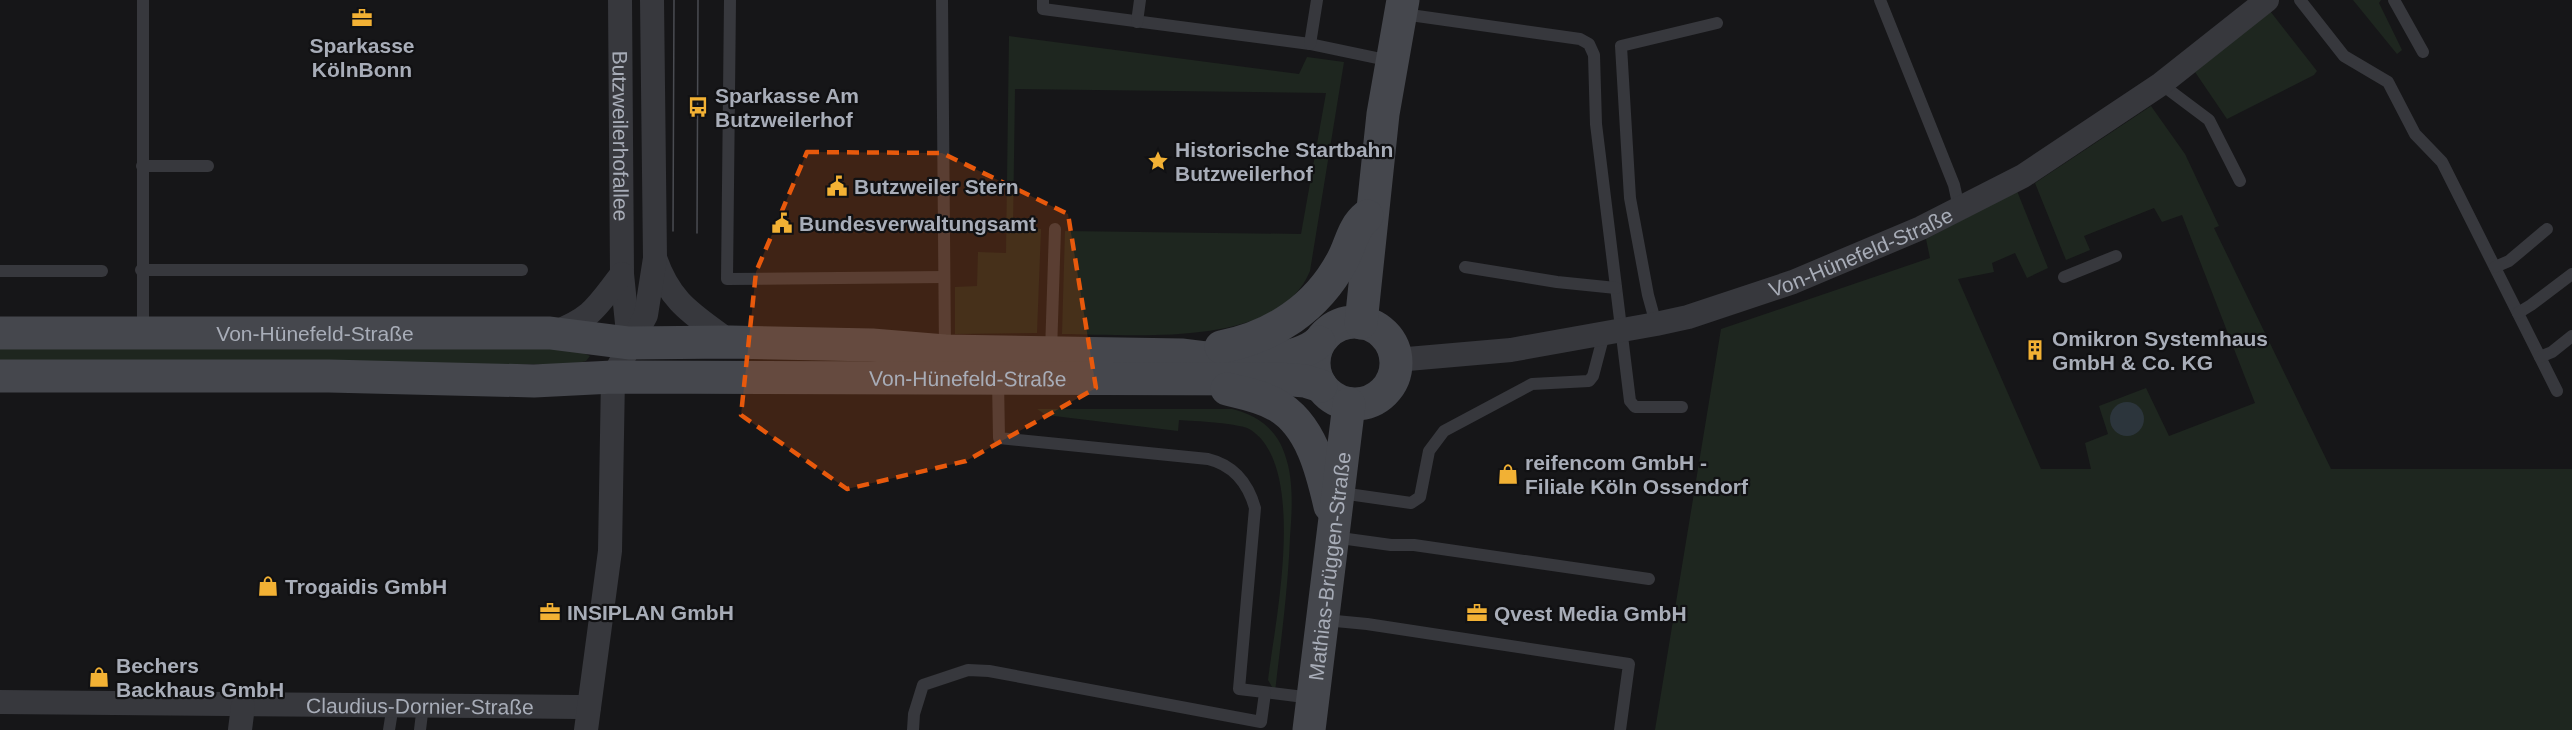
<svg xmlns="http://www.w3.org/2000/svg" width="2572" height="730" font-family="Helvetica,sans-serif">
	<rect width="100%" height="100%" fill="#161618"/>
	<g fill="#1e261f">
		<polygon points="2353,0 2381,0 2379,3 2402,50 2397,54"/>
		<polygon points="2270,11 2317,71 2314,75 2227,119 2195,72"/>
		<path d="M 1009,36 L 1299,74 L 1307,57 L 1344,62 L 1310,271 C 1278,350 1131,334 1062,334 L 1065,231 L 1301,234 L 1326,93 L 1015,89 L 1013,226 L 1041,229 L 1037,333 L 955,334 L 955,287 L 977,286 L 978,252 L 1006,253 Z"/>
		<polygon points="2151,106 2185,154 2219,226 2214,228 2331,469 2572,469 2572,730 1655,730 1721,329 1930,258 1926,239 2017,191 2048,268 2027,278 2015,253 1992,263 1994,272 1958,279 2041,469 2091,469 2085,443 2108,434 2099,406 2146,388 2169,436 2255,403 2182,215 2162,222 2154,208 2084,236 2090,250 2066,260 2035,183"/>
		<polygon points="0,345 541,347 577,350 590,356 586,361 575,364 0,368"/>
		<path d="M 1037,409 L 1232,409 C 1257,415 1277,429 1285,455 C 1294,480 1292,511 1290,537 C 1288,589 1281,641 1275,692 L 1268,680 C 1275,622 1308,468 1251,430 C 1242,423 1193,421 1179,420 L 1178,431 L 1046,415 Z"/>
	</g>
	<circle fill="#2c353c" cx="2127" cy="419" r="17"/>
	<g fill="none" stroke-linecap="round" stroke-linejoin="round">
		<g stroke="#37383d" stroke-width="12">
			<polyline points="730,0 727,279 944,277"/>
			<polyline points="942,0 945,350"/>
			<polyline points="1043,0 1043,9 1310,44 1391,61"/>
			<polyline points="1880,0 1954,185 1959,208"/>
			<polyline points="2300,0 2344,56 2388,82 2415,134 2442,162 2557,391"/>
			<polyline points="2394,0 2423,52"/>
			<polyline points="1403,14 1580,39 1589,44 1594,55 1596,124 1630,401 1635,407 1682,407"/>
			<polyline points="1137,22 1140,0"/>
			<polyline points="1310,44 1317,0"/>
			<polyline points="2161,84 2209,120 2240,181"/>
			<polyline points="142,166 208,166"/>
			<polyline points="1465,267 1557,282 1616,288"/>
			<polyline points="2495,267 2509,261 2547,229"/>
			<polyline points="141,270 522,270"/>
			<polyline points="0,271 102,271"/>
			<polyline points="2064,277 2116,256"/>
			<polyline points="2518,313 2531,305 2572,274"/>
			<polyline points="1656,324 1648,295 1630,198 1621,46 1717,23"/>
			<polyline points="143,332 143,0"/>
			<polyline points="1051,352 1055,229"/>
			<polyline points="2540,357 2552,352 2572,336"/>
			<path d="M 998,380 L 999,438 L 1208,459 C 1233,465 1248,483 1255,508 L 1239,689 L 1312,698"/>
			<polyline points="1341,493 1411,503 1420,497 1429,451 1444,431 1532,384 1589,381 1593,376 1604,334"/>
			<polyline points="1333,537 1391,545 1414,545 1649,579"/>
			<polyline points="1325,620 1367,624 1629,664 1620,730"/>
			<polyline points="389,730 393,705"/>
			<polyline points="420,730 423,705"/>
			<polyline points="913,730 914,714 923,685 968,670 989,671 1261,722 1265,693"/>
		</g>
		<g stroke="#37383d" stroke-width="24">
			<path id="s1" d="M 620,0 L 622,274 L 629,343"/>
			<path d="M 655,258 C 671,304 693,314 730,342"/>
			<path d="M 553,333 C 593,318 597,306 622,274"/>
			<path id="s2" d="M 1396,360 L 1511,350 L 1656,324 L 1688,317 L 1793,282 L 1921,228 L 2023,176 L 2161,84 L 2267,0"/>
			<path id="s3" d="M 0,702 C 197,705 393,705 589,707"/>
			<polyline points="240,730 243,706"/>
			<polyline points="586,730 610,551 613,377 646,315 655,258 652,0"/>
		</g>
		<g stroke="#45474d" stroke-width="33">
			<circle cx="1355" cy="363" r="41"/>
			<polyline points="1361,323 1383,114 1403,0"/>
			<path id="s4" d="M 0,333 L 550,333 L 629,343 L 730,342 L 872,345 L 945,351 L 1183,355 C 1219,360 1291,367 1319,342"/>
			<path d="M 1221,347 C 1273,337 1317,308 1342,261 C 1351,245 1352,228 1367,216"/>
			<path id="s5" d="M 0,376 L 329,376 L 534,381 L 613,377 L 1280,379 L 1305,381 L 1321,386"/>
			<path d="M 1227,389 C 1243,393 1261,396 1276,405 C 1311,424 1322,471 1330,506"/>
			<path id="s6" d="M 1309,730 L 1349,404"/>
		</g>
		<g stroke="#4a4c52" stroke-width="1.5">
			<polyline points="673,231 674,0"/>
			<polyline points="697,233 698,0"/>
		</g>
	</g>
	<path fill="#e8590c" fill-opacity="0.2" stroke="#e8590c" stroke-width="4.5" stroke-dasharray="12 8" stroke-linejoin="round" d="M 807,152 L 942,153 L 1068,214 L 1096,388 L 966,461 L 847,489 L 741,415 L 756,272 Z"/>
	<defs>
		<g id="office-bare" transform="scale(1.62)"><path d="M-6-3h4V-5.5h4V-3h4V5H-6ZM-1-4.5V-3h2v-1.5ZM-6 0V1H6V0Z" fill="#f2b134" stroke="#111113" stroke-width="2.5" paint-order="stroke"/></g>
		<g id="bus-bare" transform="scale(1.62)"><path d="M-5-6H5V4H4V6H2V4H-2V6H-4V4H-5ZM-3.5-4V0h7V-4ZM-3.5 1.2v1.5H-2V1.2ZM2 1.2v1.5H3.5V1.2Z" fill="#f2b134" stroke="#111113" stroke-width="2.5" paint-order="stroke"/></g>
		<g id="sight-bare" transform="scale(1.62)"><path d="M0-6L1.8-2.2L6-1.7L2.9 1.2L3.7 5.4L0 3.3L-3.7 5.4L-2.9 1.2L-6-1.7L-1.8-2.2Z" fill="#f2b134" stroke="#111113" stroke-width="2.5" paint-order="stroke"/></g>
		<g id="civic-bare" transform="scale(1.62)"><path d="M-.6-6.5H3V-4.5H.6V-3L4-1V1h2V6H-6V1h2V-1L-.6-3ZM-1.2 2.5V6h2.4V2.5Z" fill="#f2b134" stroke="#111113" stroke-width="2.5" paint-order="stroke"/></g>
		<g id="building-bare" transform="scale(1.62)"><path d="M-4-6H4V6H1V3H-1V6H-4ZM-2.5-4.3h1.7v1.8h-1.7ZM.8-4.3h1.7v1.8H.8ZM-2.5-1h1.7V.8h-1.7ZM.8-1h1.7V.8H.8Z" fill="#f2b134" stroke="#111113" stroke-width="2.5" paint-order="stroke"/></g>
		<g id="shop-bare" transform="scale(1.62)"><path d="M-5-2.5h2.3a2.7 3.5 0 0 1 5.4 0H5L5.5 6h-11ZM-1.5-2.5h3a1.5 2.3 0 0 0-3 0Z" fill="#f2b134" stroke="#111113" stroke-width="2.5" paint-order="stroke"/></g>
	</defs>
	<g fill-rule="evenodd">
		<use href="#office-bare" x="362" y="18"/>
		<use href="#bus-bare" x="698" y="107"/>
		<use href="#sight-bare" x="1158" y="161"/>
		<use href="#civic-bare" x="837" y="186"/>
		<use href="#civic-bare" x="782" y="223"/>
		<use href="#building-bare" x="2035" y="350"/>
		<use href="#shop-bare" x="1508" y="474"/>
		<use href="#shop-bare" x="268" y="586"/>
		<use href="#office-bare" x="550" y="612"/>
		<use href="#office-bare" x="1477" y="613"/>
		<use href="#shop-bare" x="99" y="677"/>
	</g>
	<g text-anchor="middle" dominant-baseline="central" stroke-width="4.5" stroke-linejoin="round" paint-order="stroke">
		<g font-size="21" font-weight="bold" fill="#a8adb8" stroke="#111113" text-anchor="start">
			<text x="362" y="45" text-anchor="middle">Sparkasse<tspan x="362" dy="24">KölnBonn</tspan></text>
			<text x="715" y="95">Sparkasse Am<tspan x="715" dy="24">Butzweilerhof</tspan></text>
			<text x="1175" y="149">Historische Startbahn<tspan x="1175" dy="24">Butzweilerhof</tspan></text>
			<text x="854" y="186">Butzweiler Stern</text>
			<text x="799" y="223">Bundesverwaltungsamt</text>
			<text x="2052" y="338">Omikron Systemhaus<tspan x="2052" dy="24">GmbH &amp; Co. KG</tspan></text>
			<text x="1525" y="462">reifencom GmbH -<tspan x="1525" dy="24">Filiale Köln Ossendorf</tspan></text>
			<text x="285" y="586">Trogaidis GmbH</text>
			<text x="567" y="612">INSIPLAN GmbH</text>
			<text x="1494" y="613">Qvest Media GmbH</text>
			<text x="116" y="665">Bechers<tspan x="116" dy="24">Backhaus GmbH</tspan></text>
		</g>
		<g font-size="21" fill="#a8adb8" stroke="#111113">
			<text stroke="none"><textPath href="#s1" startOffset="136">Butzweilerhofallee</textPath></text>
			<text stroke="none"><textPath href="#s2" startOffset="480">Von-Hünefeld-Straße</textPath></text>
			<text stroke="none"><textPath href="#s4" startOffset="315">Von-Hünefeld-Straße</textPath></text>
			<text stroke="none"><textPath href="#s5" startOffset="968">Von-Hünefeld-Straße</textPath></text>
			<text stroke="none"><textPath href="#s6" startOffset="165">Mathias-Brüggen-Straße</textPath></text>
			<text stroke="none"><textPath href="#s3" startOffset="420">Claudius-Dornier-Straße</textPath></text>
		</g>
	</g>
</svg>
